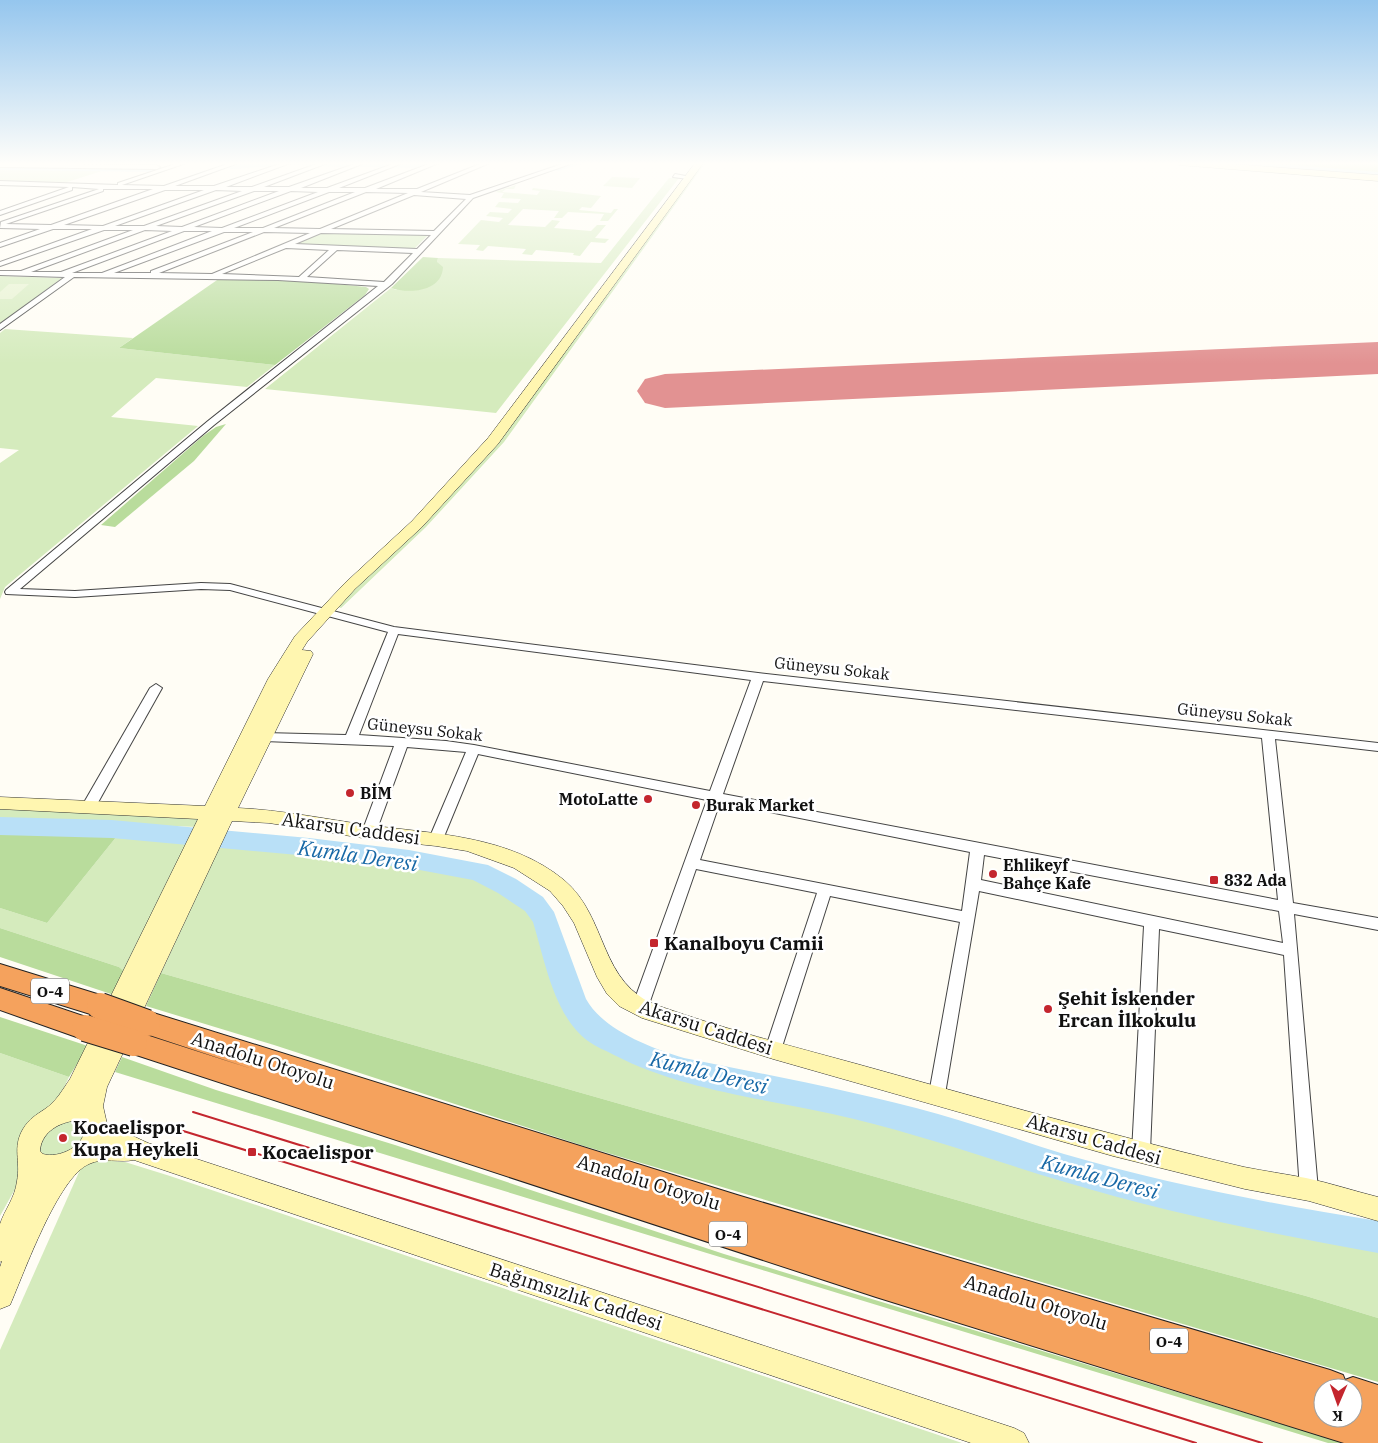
<svg xmlns="http://www.w3.org/2000/svg" width="1378" height="1443" font-family="'IBM Plex Serif',serif">
	<rect width="100%" height="100%" fill="#fffdf5"/>
	<g fill="#d5ebbd">
		<polygon points="701,162 706,162 504,442 426,527 341,608 333,605 497,439"/>
		<polygon points="0,167 108,169 61,184 0,181"/>
		<polygon points="612,177 640,178 632,188 603,186"/>
		<polygon points="669,178 679,178 496,413 265,389 391,288 396,290 437,262 438,258 601,263"/>
		<polygon points="516,185 514,189 506,189 502,192 537,195 540,191 532,190 533,188 601,196 591,208 582,207 579,210 611,213 614,209 618,209 608,221 600,221 604,214 568,212 562,218 554,218 559,211 523,209 508,225 545,227 552,220 560,221 554,228 591,231 597,225 606,225 595,238 609,239 605,243 591,242 580,256 573,255 574,253 536,250 532,255 522,254 526,249 488,246 483,251 476,250 480,245 458,244 481,220 499,222 503,218 486,216 490,212 508,213 512,209 495,207 499,202 518,203 521,199 501,198 504,193 495,192"/>
		<polygon points="325,232 426,235 428,235 414,249 293,245"/>
		<polygon points="0,276 62,278 0,324"/>
		<polygon points="5,329 133,338 119,348 275,365 247,387 156,378 111,417 198,426 5,587 0,599 0,463 19,450 0,448 0,333"/>
		<polygon points="0,803 205,812 199,827 0,820"/>
		<polygon points="117,836 190,844 126,973 119,967 0,928 0,908 47,923"/>
		<polygon points="220,846 400,863 476,877 526,906 536,921 564,1003 578,1024 605,1045 637,1061 687,1080 852,1114 1037,1168 1168,1202 1306,1233 1378,1245 1378,1318 1306,1296 1037,1223 161,973"/>
		<polygon points="0,1053 69,1077 19,1182 0,1216"/>
		<polygon points="77,1117 89,1133 67,1157 38,1155 44,1129"/>
		<polygon points="98,1160 125,1162 170,1176 962,1443 0,1443 0,1350 83,1163"/>
	</g>
	<g fill="#b9dc9c">
		<polygon points="1230,162 1378,162 1378,173"/>
		<path d="M 423,257 L 438,258 L 437,262 L 443,267 C 442,292 409,294 391,288 Z"/>
		<polygon points="220,278 298,280 366,287 369,289 365,295 275,365 119,348"/>
		<polygon points="226,424 194,461 115,527 101,525 203,436 216,427"/>
		<polygon points="0,833 57,833 117,836 47,923 0,908"/>
		<polygon points="0,928 119,967 126,973 114,995 0,957"/>
		<polygon points="161,973 1037,1223 1306,1296 1378,1318 1378,1382 584,1146 274,1045 146,1006"/>
		<polygon points="0,1017 88,1046 69,1077 0,1053"/>
		<polygon points="122,1057 216,1090 395,1145 724,1254 1344,1443 1328,1443 115,1072"/>
	</g>
	<polygon fill="#e6f2cf" points="9,284 29,284 12,299 0,299 0,292"/>
	<g fill="none" stroke-linecap="round" stroke-linejoin="round">
		<g fill="#b9e0f7" fill-rule="evenodd">
			<polygon points="251,162 423,162 428,165 423,168 361,167 357,165 352,167 286,165 231,169 226,166 231,163"/>
			<polygon points="568,162 583,162 582,164 558,171 553,168 554,166"/>
			<polygon points="1213,162 1253,162 1378,172 1378,178 1218,165"/>
			<polygon points="0,164 160,166 165,169 160,172 0,170"/>
			<path d="M 0,817 L 112,820 L 309,838 L 409,850 L 488,865 L 516,879 L 543,897 L 554,912 L 586,999 C 603,1030 651,1048 684,1058 C 769,1075 854,1091 938,1114 C 981,1126 1022,1141 1064,1154 C 1167,1184 1272,1204 1378,1221 L 1378,1253 C 1272,1234 1168,1213 1065,1182 C 994,1161 925,1136 854,1119 C 774,1099 688,1093 614,1055 C 605,1050 596,1047 588,1041 C 554,1016 545,961 533,922 L 525,911 L 498,893 L 473,880 L 409,868 L 309,856 L 112,838 L 0,835 Z"/>
		</g>
		<polygon fill="#e29292" fill-rule="evenodd" points="1378,342 1378,374 665,408 645,403 637,391 645,379 665,374"/>
		<g stroke="#444" stroke-width="2">
			<g id="street">
				<path d="M 181,162 L 189,162 L 122,185 L 164,186 L 233,162 L 241,162 L 175,186 L 214,186 L 285,162 L 293,162 L 226,187 L 252,187 L 322,162 L 330,162 L 264,187 L 289,187 L 360,162 L 367,162 L 301,188 L 327,188 L 398,162 L 405,162 L 339,188 L 365,188 L 434,162 L 441,162 L 376,189 L 417,189 L 485,162 L 492,162 L 421,192 L 470,195 L 568,162 L 576,162 L 473,198 L 392,284 L 214,425 L 20,589 L 75,591 L 201,583 L 230,584 L 394,627 L 758,673 L 1378,743 L 1378,751 L 1275,739 L 1293,903 L 1378,918 L 1378,930 L 1294,914 L 1318,1190 L 1315,1196 L 1309,1198 L 1303,1196 L 1300,1190 L 1284,955 L 1159,929 L 1150,1152 L 1147,1157 L 1141,1160 L 1135,1157 L 1132,1152 L 1144,926 L 979,891 L 945,1094 L 943,1099 L 937,1101 L 931,1099 L 929,1094 L 960,922 L 830,896 L 781,1050 L 779,1055 L 773,1057 L 767,1055 L 765,1050 L 817,893 L 696,869 L 648,1007 L 646,1011 L 640,1013 L 634,1011 L 632,1007 L 707,800 L 478,754 L 443,839 L 441,842 L 431,842 L 429,839 L 466,752 L 407,747 L 376,832 L 374,835 L 364,835 L 362,832 L 394,746 L 264,741 L 258,737 L 264,733 L 346,735 L 388,632 L 230,590 L 201,589 L 75,597 L 6,594 L 5,592 L 6,590 L 208,421 L 378,286 L 278,280 L 74,277 L 0,330 L 0,324 L 65,277 L 0,275 L 0,271 L 21,271 L 133,230 L 104,230 L 0,266 L 0,262 L 92,229 L 53,229 L 0,247 L 0,243 L 40,229 L 0,228 L 1,222 L 99,189 L 72,187 L 72,190 L 0,215 L 0,211 L 69,187 L 0,185 L 0,181 L 118,185 L 118,183 ZM 103,189 L 153,189 L 51,225 L 6,224 L 103,191 ZM 165,190 L 204,190 L 103,226 L 64,225 ZM 216,190 L 242,191 L 144,226 L 115,226 ZM 254,191 L 279,191 L 182,227 L 156,226 ZM 291,191 L 318,192 L 222,228 L 194,227 ZM 329,192 L 355,192 L 263,228 L 234,228 ZM 366,192 L 408,193 L 320,229 L 274,228 ZM 414,195 L 466,199 L 434,231 L 331,229 ZM 145,230 L 172,231 L 61,272 L 31,272 ZM 184,231 L 212,231 L 102,273 L 72,273 ZM 224,232 L 253,232 L 151,271 L 151,273 L 114,273 ZM 264,232 L 310,233 L 212,274 L 159,273 ZM 321,233 L 431,235 L 417,249 L 295,244 ZM 286,248 L 329,250 L 299,277 L 222,274 ZM 337,250 L 413,253 L 384,282 L 307,277 ZM 398,634 L 751,680 L 710,791 L 474,745 L 446,741 L 359,735 ZM 763,681 L 1262,738 L 1278,900 L 723,794 ZM 720,802 L 970,852 L 962,911 L 700,860 ZM 984,855 L 1279,911 L 1283,943 L 981,880 Z"/>
				<polygon points="0,163 157,165 160,167 157,169 0,167"/>
				<polygon points="675,174 691,177 688,179 673,177"/>
				<polygon points="156,684 162,688 96,806 94,809 84,809 82,806 150,688"/>
			</g>
		</g>
		<g stroke="#333" stroke-width="1">
			<g id="secondary">
				<path d="M 696,162 L 704,162 L 498,444 L 422,527 L 355,589 L 307,642 L 302,650 L 311,651 L 313,654 L 238,808 C 282,810 324,819 368,825 C 434,834 509,835 564,880 C 609,918 598,984 659,1006 C 724,1029 791,1046 857,1064 C 944,1088 1030,1113 1117,1135 C 1159,1146 1201,1157 1244,1167 C 1264,1171 1285,1174 1306,1178 C 1330,1183 1354,1191 1378,1197 L 1378,1221 L 1309,1201 L 1245,1189 L 1113,1156 L 773,1059 L 642,1018 L 619,1006 L 607,994 L 597,977 L 574,923 L 563,906 L 550,891 L 514,868 L 467,851 L 436,846 L 369,839 L 269,823 L 232,821 L 107,1087 L 103,1106 L 107,1124 L 148,1143 L 1014,1428 L 1024,1433 L 1029,1443 L 971,1443 L 134,1160 C 120,1163 103,1157 89,1164 C 58,1177 24,1273 10,1305 L 0,1309 L 0,1267 L 2,1261 L 0,1262 C 0,1251 0,1235 0,1224 C 5,1209 15,1198 17,1181 C 21,1161 12,1148 23,1129 C 29,1119 36,1115 45,1109 C 56,1102 63,1089 70,1079 L 198,819 L 0,809 L 0,797 L 205,806 L 268,679 L 295,636 L 345,583 L 412,521 L 488,438 ZM 72,1121 L 80,1123 L 84,1127 C 87,1146 58,1159 43,1154 L 40,1151 C 41,1134 56,1124 72,1121 Z"/>
				<polygon points="1175,162 1205,162 1378,175 1378,181 1179,165"/>
			</g>
		</g>
		<g stroke="#222" stroke-width="2">
			<g id="highway">
				<polygon points="0,964 110,998 114,1006 110,1014 100,1017 0,986"/>
				<polygon points="0,988 95,1020 99,1028 95,1036 85,1040 0,1010"/>
				<path d="M 147,1011 L 737,1195 L 1330,1370 L 1343,1375 L 1345,1380 L 1353,1377 L 1378,1385 L 1378,1443 L 1344,1443 L 876,1297 L 124,1051 L 119,1043 L 124,1035 L 134,1031 L 252,1069 L 137,1031 L 133,1023 L 137,1015 ZM 1323,1388 L 1353,1388 L 1353,1418 L 1323,1418 Z"/>
			</g>
		</g>
		<use href="#street" fill="#fff" fill-rule="evenodd"/>
		<use href="#secondary" fill="#fff6b0" fill-rule="evenodd"/>
		<use href="#highway" fill="#f5a25d" fill-rule="evenodd"/>
		<g stroke="#c4262e" stroke-width="2">
			<polyline points="193,1112 1262,1443"/>
			<polyline points="180,1130 1196,1443"/>
		</g>
		<g stroke="#222" stroke-width="28" stroke-linecap="butt">
			<g id="highway-bridge">
				<polyline points="100,1006 147,1023"/>
				<polyline points="85,1028 134,1043"/>
			</g>
		</g>
		<use href="#highway-bridge" stroke="#f5a25d" stroke-width="26"/>
	</g>
	<linearGradient id="sky" x2="0" y2="1"><stop stop-color="#95c6ee"/><stop offset="0.45" stop-color="#fffefa"/><stop offset="1" stop-color="#fffefa" stop-opacity="0"/></linearGradient>
	<rect width="1378" height="364" fill="url(#sky)"/>
	<g fill="#c4262e" stroke="#fff" stroke-width="2">
		<circle cx="350" cy="793" r="5"/>
		<circle cx="648" cy="799" r="5"/>
		<circle cx="696" cy="805" r="5"/>
		<circle cx="993" cy="874" r="5"/>
		<rect x="1209" y="875" width="10" height="10" rx="2.5"/>
		<rect x="649" y="938" width="10" height="10" rx="2.5"/>
		<circle cx="1048" cy="1009" r="5"/>
		<circle cx="63" cy="1138" r="5"/>
		<rect x="247" y="1147" width="10" height="10" rx="2.5"/>
	</g>
	<g text-anchor="middle" dominant-baseline="central" stroke-width="5" stroke-linejoin="round" paint-order="stroke">
		<g fill="#fff" stroke="#585858" stroke-width="1">
			<rect x="31" y="978.5" width="38" height="25" rx="4"/>
			<rect x="709" y="1221.5" width="38" height="25" rx="4"/>
			<rect x="1150" y="1328.5" width="38" height="25" rx="4"/>
		</g>
		<g font-size="15" font-weight="bold" fill="#111">
			<text x="50" y="991">O-4</text>
			<text x="728" y="1234">O-4</text>
			<text x="1169" y="1341">O-4</text>
		</g>
		<g font-size="16" fill="#111" stroke="#fff">
			<text transform="translate(832 668) rotate(6)">Güneysu Sokak</text>
			<text transform="translate(1235 714) rotate(6)">Güneysu Sokak</text>
			<text transform="translate(425 729) rotate(6)">Güneysu Sokak</text>
		</g>
		<g font-size="16" font-weight="bold" fill="#111" stroke="#fff" text-anchor="start">
			<text x="360" y="793">BİM</text>
			<text x="638" y="799" text-anchor="end">MotoLatte</text>
			<text x="706" y="805">Burak Market</text>
			<text x="1003" y="865">Ehlikeyf<tspan x="1003" dy="18">Bahçe Kafe</tspan></text>
			<text x="1224" y="880">832 Ada</text>
		</g>
		<g font-size="19" fill="#111" stroke="#fff">
			<text transform="translate(351 828) rotate(8)">Akarsu Caddesi</text>
			<text transform="translate(706 1027) rotate(18)">Akarsu Caddesi</text>
			<text transform="translate(263 1060) rotate(18)">Anadolu Otoyolu</text>
			<text transform="translate(1094 1139) rotate(16)">Akarsu Caddesi</text>
			<text transform="translate(649 1182) rotate(17)">Anadolu Otoyolu</text>
			<text transform="translate(576 1296) rotate(18)">Bağımsızlık Caddesi</text>
			<text transform="translate(1036 1302) rotate(17)">Anadolu Otoyolu</text>
		</g>
		<g font-size="19" font-weight="bold" fill="#111" stroke="#fff" text-anchor="start">
			<text x="664" y="943">Kanalboyu Camii</text>
			<text x="1058" y="998">Şehit İskender<tspan x="1058" dy="22">Ercan İlkokulu</tspan></text>
			<text x="73" y="1127">Kocaelispor<tspan x="73" dy="22">Kupa Heykeli</tspan></text>
			<text x="262" y="1152">Kocaelispor</text>
		</g>
		<g font-size="21" font-style="italic" fill="#1768a6" stroke="#fff">
			<text transform="translate(358 855) rotate(8)">Kumla Deresi</text>
			<text transform="translate(709 1072) rotate(14)">Kumla Deresi</text>
			<text transform="translate(1100 1176) rotate(15)">Kumla Deresi</text>
		</g>
	</g>
	<g transform="translate(1338 1403) rotate(182)"><circle r="24" fill="#ffffff" stroke="#a0a0a0"/>
	<path d="M0-4L9 19L0 12L-9 19Z" fill="#c4262e"/>
	<text y="-8" font-size="14" font-weight="bold" text-anchor="middle" fill="#111111">K</text>
	</g>
</svg>
